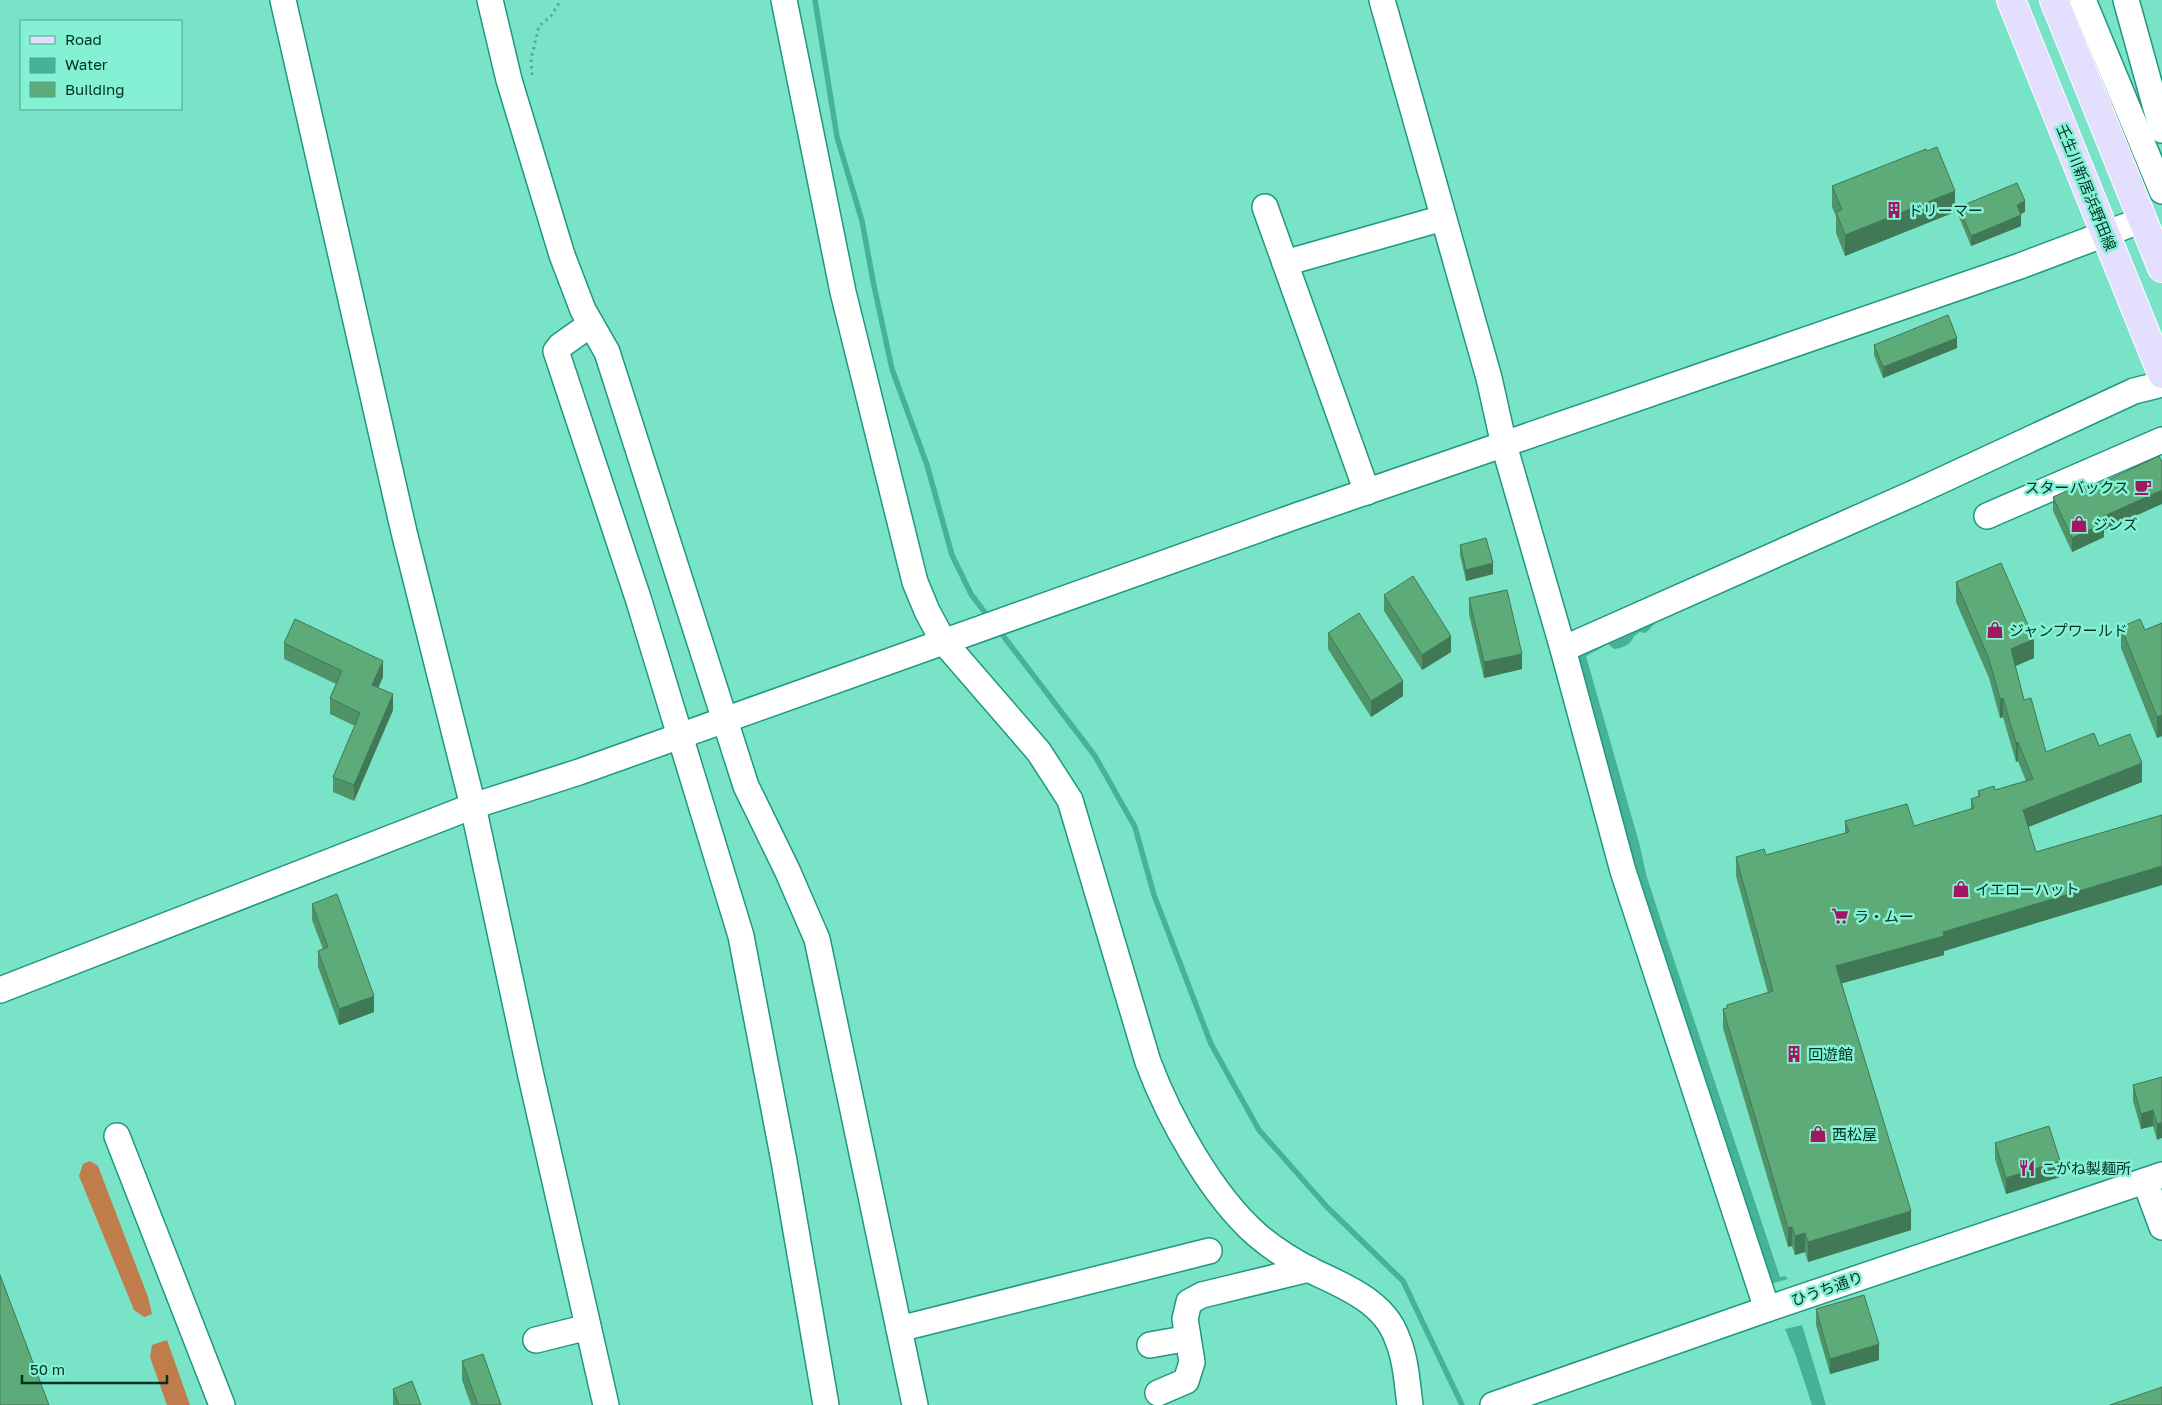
<svg xmlns="http://www.w3.org/2000/svg" width="2162" height="1405" font-family="'Golos Text','Noto Sans JP',sans-serif">
	<rect width="100%" height="100%" fill="#78e3c7"/>
	<g fill="#c17c4c">
		<polygon points="90,1161 98,1166 148,1297 152,1314 144,1317 134,1310 79,1176 83,1164"/>
		<polygon points="167,1340 190,1405 167,1405 150,1357 152,1345"/>
	</g>
	<g fill="#46b399">
		<path d="M 1676,612 L 1658,620 L 1646,633 L 1640,632 L 1634,636 C 1631,645 1623,648 1614,649 L 1608,644 L 1586,656 L 1640,846 L 1646,874 L 1666,936 L 1780,1277 L 1785,1276 L 1788,1279 L 1770,1284 L 1633,857 L 1573,652 Z"/>
		<polygon points="1802,1325 1826,1405 1812,1405 1796,1356 1785,1329"/>
	</g>
	<g fill="none" stroke-linecap="round" stroke-linejoin="round">
		<g stroke="#46b399" stroke-width="5.5">
			<polyline points="815,0 837,137 862,221 874,286 892,369 927,465 952,555 971,594 989,618"/>
			<polyline points="998,629 1095,756 1135,827 1154,895 1211,1044 1259,1130 1327,1207 1403,1281 1462,1405"/>
		</g>
		<g stroke="#1f987f" stroke-width="28">
			<g id="minor">
				<polyline points="283,0 404,532 473,806 531,1076 606,1405"/>
				<polyline points="490,0 509,80 562,255 583,310 607,352 746,786 787,870 817,939 915,1405"/>
				<path d="M 784,0 L 843,292 L 915,582 L 927,611 L 943,641 L 1039,752 L 1070,800 L 1148,1062 C 1169,1118 1211,1194 1256,1234 C 1272,1248 1291,1260 1310,1270 C 1342,1285 1384,1301 1397,1338 C 1406,1359 1407,1383 1410,1405"/>
				<polyline points="1382,0 1489,378 1504,445 1563,649 1623,871 1767,1309"/>
				<polyline points="2083,0 2162,191"/>
				<polyline points="2126,0 2162,130"/>
				<polyline points="1265,207 1367,492"/>
				<polyline points="1285,263 1443,218"/>
				<polyline points="591,324 560,346 556,351 638,598 741,936 784,1161 826,1405"/>
				<polyline points="1987,516 2162,440"/>
				<polyline points="1563,649 1914,493 2134,391 2162,384"/>
				<polyline points="0,990 473,806 579,772 1299,515 2020,266 2142,220"/>
				<polyline points="117,1136 222,1405"/>
				<polyline points="2145,1181 2162,1227"/>
				<polyline points="899,1329 1209,1251"/>
				<polyline points="536,1340 588,1327"/>
				<polyline points="1150,1345 1178,1340 1187,1333"/>
				<polyline points="1158,1393 1186,1381 1192,1362 1185,1319 1189,1302 1202,1295 1309,1269"/>
				<polyline points="1493,1405 1767,1309 2162,1175"/>
			</g>
		</g>
		<g stroke="#fff" stroke-width="30">
			<g id="major">
				<polyline points="2011,0 2162,374"/>
				<polyline points="2054,0 2162,268"/>
			</g>
		</g>
		<polyline stroke="#53ac96" stroke-width="3" stroke-dasharray="2.5 4" stroke-linecap="butt" points="532,75 531,59 539,26 551,16 561,0"/>
		<use href="#minor" stroke="#fff" stroke-width="25"/>
		<use href="#major" stroke="#e5dfff" stroke-width="28"/>
	</g>
	<g fill="#509368">
		<polygon points="1832,186 1955,212 1845,256 1836,233 1836,216 1832,207"/>
		<polygon points="1959,207 2025,212 2021,214 2021,226 1971,246 1959,217"/>
		<polygon points="1874,345 1957,348 1883,378 1874,355"/>
		<polygon points="2053,497 2104,530 2104,537 2072,552 2053,511"/>
		<polygon points="1460,545 1493,574 1466,581 1460,555"/>
		<polygon points="1956,582 2034,658 2015,666 2024,700 2046,752 2099,746 2142,782 2028,827 2036,852 2162,815 2162,885 1944,951 1944,955 1842,983 1911,1230 1808,1262 1805,1252 1795,1255 1792,1246 1788,1247 1723,1028 1723,1009 1727,1008 1727,1005 1768,993 1736,876 1736,857 1766,855 1845,833 1845,821 1914,826 1971,809 1971,799 1978,796 1978,791 1995,790 2026,781 2018,761 2016,762 2003,717 2000,718 1989,678 1956,602"/>
		<polygon points="1384,595 1451,652 1422,670 1384,611"/>
		<polygon points="1469,598 1522,669 1484,678 1469,614"/>
		<polygon points="2162,623 2162,736 2157,738 2121,648 2121,627 2145,630"/>
		<polygon points="1328,633 1403,696 1371,717 1328,649"/>
		<polygon points="284,643 383,677 378,688 393,710 354,801 333,792 333,777 355,726 330,714 330,698 336,684 284,659"/>
		<polygon points="312,904 374,1012 339,1025 318,967 318,951 323,949 312,920"/>
		<polygon points="2162,1077 2157,1140 2153,1126 2141,1129 2133,1101 2133,1085"/>
		<polygon points="1995,1143 2060,1177 2006,1194 1995,1159"/>
		<polygon points="1816,1309 1879,1360 1830,1374 1816,1325"/>
		<polygon points="462,1361 501,1405 471,1405 462,1380"/>
		<polygon points="393,1389 421,1405 393,1405"/>
	</g>
	<g fill="#417855">
		<polygon points="1955,191 1955,212 1845,256 1845,235"/>
		<polygon points="2025,201 2025,212 2017,215 2017,205"/>
		<polygon points="2021,215 2021,226 1971,246 1971,236"/>
		<polygon points="1957,338 1957,348 1883,378 1883,367"/>
		<polygon points="2162,490 2162,504 2104,530 2104,537 2072,552 2072,538 2102,517"/>
		<polygon points="1493,563 1493,574 1466,581 1466,570"/>
		<polygon points="1451,636 1451,652 1422,670 1422,655"/>
		<polygon points="2034,639 2034,658 2011,668 2011,649"/>
		<polygon points="1522,654 1522,669 1484,678 1484,662"/>
		<polygon points="383,661 383,677 372,701 372,685"/>
		<polygon points="1403,681 1403,696 1371,717 1371,701"/>
		<polygon points="393,694 393,710 354,801 354,785"/>
		<polygon points="2003,698 2003,717 2000,718 2000,699"/>
		<polygon points="2162,715 2162,736 2157,738 2157,717"/>
		<polygon points="2018,742 2018,761 2016,762 2016,743"/>
		<polygon points="2142,763 2142,782 2023,829 2023,810"/>
		<polygon points="2162,866 2162,885 1944,951 1944,955 1836,985 1836,966 1943,932"/>
		<polygon points="374,996 374,1012 339,1025 339,1009"/>
		<polygon points="2153,1110 2153,1126 2141,1129 2141,1114"/>
		<polygon points="2162,1122 2162,1138 2157,1140 2157,1124"/>
		<polygon points="2060,1161 2060,1177 2006,1194 2006,1178"/>
		<polygon points="1911,1211 1911,1230 1808,1262 1808,1242"/>
		<polygon points="1792,1227 1792,1246 1788,1247 1788,1228"/>
		<polygon points="1805,1233 1805,1252 1795,1255 1795,1236"/>
		<polygon points="1879,1344 1879,1360 1830,1374 1830,1359"/>
	</g>
	<g fill="#5dab79" stroke="#417855">
		<polygon points="1937,147 1955,191 1845,235 1836,212 1842,210 1832,186 1926,149 1927,151"/>
		<polygon points="2017,183 2025,201 2017,205 2021,215 1971,236 1959,207"/>
		<polygon points="1948,315 1957,338 1883,367 1874,345"/>
		<polygon points="2159,456 2162,462 2162,490 2102,517 2104,523 2072,538 2053,497 2086,482 2089,489"/>
		<polygon points="1486,538 1493,563 1466,570 1460,545"/>
		<polygon points="2001,563 2034,639 2011,649 2024,700 2031,698 2046,752 2094,733 2099,746 2130,734 2142,763 2023,810 2036,852 2162,815 2162,866 1943,932 1944,936 1836,966 1911,1211 1808,1242 1805,1233 1795,1236 1792,1227 1788,1228 1723,1009 1727,1008 1727,1005 1773,991 1736,857 1764,849 1766,855 1849,832 1845,821 1907,804 1914,826 1974,808 1971,799 1980,796 1978,791 1994,786 1995,790 2033,779 2018,742 2016,743 2003,698 2000,699 1989,659 1956,582"/>
		<polygon points="1413,576 1451,636 1422,655 1384,595"/>
		<polygon points="1507,590 1522,654 1484,662 1469,598"/>
		<polygon points="1359,613 1403,681 1371,701 1328,633"/>
		<polygon points="295,619 383,661 372,685 393,694 354,785 333,777 360,713 330,698 342,671 284,643"/>
		<polygon points="2140,619 2145,630 2162,623 2162,715 2157,717 2121,627"/>
		<polygon points="337,894 374,996 339,1009 318,951 328,947 312,904"/>
		<polygon points="2162,1077 2162,1122 2157,1124 2153,1110 2141,1114 2133,1085"/>
		<polygon points="2049,1126 2060,1161 2006,1178 1995,1143"/>
		<polygon points="0,1275 49,1405 0,1405"/>
		<polygon points="1864,1295 1879,1344 1830,1359 1816,1309"/>
		<polygon points="483,1354 501,1405 478,1405 462,1361"/>
		<polygon points="412,1381 421,1405 399,1405 393,1389"/>
		<polygon points="2162,1387 2162,1405 2110,1405"/>
	</g>
	<defs>
		<g id="building-bare" transform="scale(1.35)"><path d="M-4-6H4V6H1V3H-1V6H-4ZM-2.5-4.3h1.7v1.8h-1.7ZM.8-4.3h1.7v1.8H.8ZM-2.5-1h1.7V.8h-1.7ZM.8-1h1.7V.8H.8Z" fill="#a11762" stroke="#85f1d4" stroke-width="2.5" paint-order="stroke"/></g>
		<g id="cafe-bare" transform="scale(1.35)"><path d="M-5.5-4.5H6V0H3Q3 3.5 0 3.5H-2.5Q-5.5 3.5-5.5 0ZM3-3.2v2h1.7v-2ZM-6 4.5H4V6H-6Z" fill="#a11762" stroke="#85f1d4" stroke-width="2.5" paint-order="stroke"/></g>
		<g id="shop-bare" transform="scale(1.35)"><path d="M-5-2.5h2.3a2.7 3.5 0 0 1 5.4 0H5L5.5 6h-11ZM-1.5-2.5h3a1.5 2.3 0 0 0-3 0Z" fill="#a11762" stroke="#85f1d4" stroke-width="2.5" paint-order="stroke"/></g>
		<g id="supermarket-bare" transform="scale(1.35)"><path d="M-6-5.5h2.5l.6 2H6L4.5 2H-2.5L-4.4-4H-6ZM-1.5 3.2a1.3 1.3 0 1 0 .1 0ZM3 3.2a1.3 1.3 0 1 0 .1 0Z" fill="#a11762" stroke="#85f1d4" stroke-width="2.5" paint-order="stroke"/></g>
		<g id="restaurant-bare" transform="scale(1.35)"><path d="M-5-6h1v4h1v-4h1v4h1v-4h1v5L-1.5 .5V6h-2V.5L-5-1ZM5-6V6H3V1.5H1.5Q1.5-4 5-6Z" fill="#a11762" stroke="#85f1d4" stroke-width="2.5" paint-order="stroke"/></g>
	</defs>
	<g fill-rule="evenodd">
		<use href="#building-bare" x="1894" y="210"/>
		<use href="#cafe-bare" x="2143" y="487"/>
		<use href="#shop-bare" x="2079" y="524"/>
		<use href="#shop-bare" x="1995" y="630"/>
		<use href="#shop-bare" x="1961" y="889"/>
		<use href="#supermarket-bare" x="1840" y="916"/>
		<use href="#building-bare" x="1794" y="1054"/>
		<use href="#shop-bare" x="1818" y="1134"/>
		<use href="#restaurant-bare" x="2027" y="1168"/>
	</g>
	<g text-anchor="middle" dominant-baseline="central" stroke-width="5" stroke-linejoin="round" paint-order="stroke">
		<g font-size="15" fill="#003026" stroke="#85f1d4">
			<text transform="translate(2087 187) rotate(68)">壬生川新居浜野田線</text>
			<text transform="translate(1827 1288) rotate(-19)">ひうち通り</text>
		</g>
		<g font-size="15" fill="#003026" stroke="#85f1d4" text-anchor="start">
			<text x="1908" y="210">ドリーマー</text>
			<text x="2129" y="487" text-anchor="end">スターバックス</text>
			<text x="2093" y="524">ジンズ</text>
			<text x="2009" y="630">ジャンプワールド</text>
			<text x="1975" y="889">イエローハット</text>
			<text x="1854" y="916">ラ・ムー</text>
			<text x="1808" y="1054">回遊館</text>
			<text x="1832" y="1134">西松屋</text>
			<text x="2041" y="1168">こがね製麺所</text>
		</g>
	</g>
	<rect x="20" y="20" width="162" height="90" fill="#85f1d4" stroke="#50a48e"/>
	<rect x="30" y="36" width="25" height="8" fill="#e5dfff" stroke="#50a48e"/>
	<text x="65" y="45" font-size="15" fill="#003026">Road</text>
	<rect x="30" y="58" width="25" height="15" fill="#46b399" stroke="#50a48e"/>
	<text x="65" y="70" font-size="15" fill="#003026">Water</text>
	<rect x="30" y="82" width="25" height="15" fill="#5dab79" stroke="#50a48e"/>
	<text x="65" y="95" font-size="15" fill="#003026">Building</text>
	<path d="M22 1375v8h145v-8" fill="none" stroke="#003026" stroke-width="2.5"/>
	<text x="30" y="1375" font-size="15" fill="#003026" stroke="#85f1d4" stroke-width="4" paint-order="stroke">50 m</text>
</svg>
